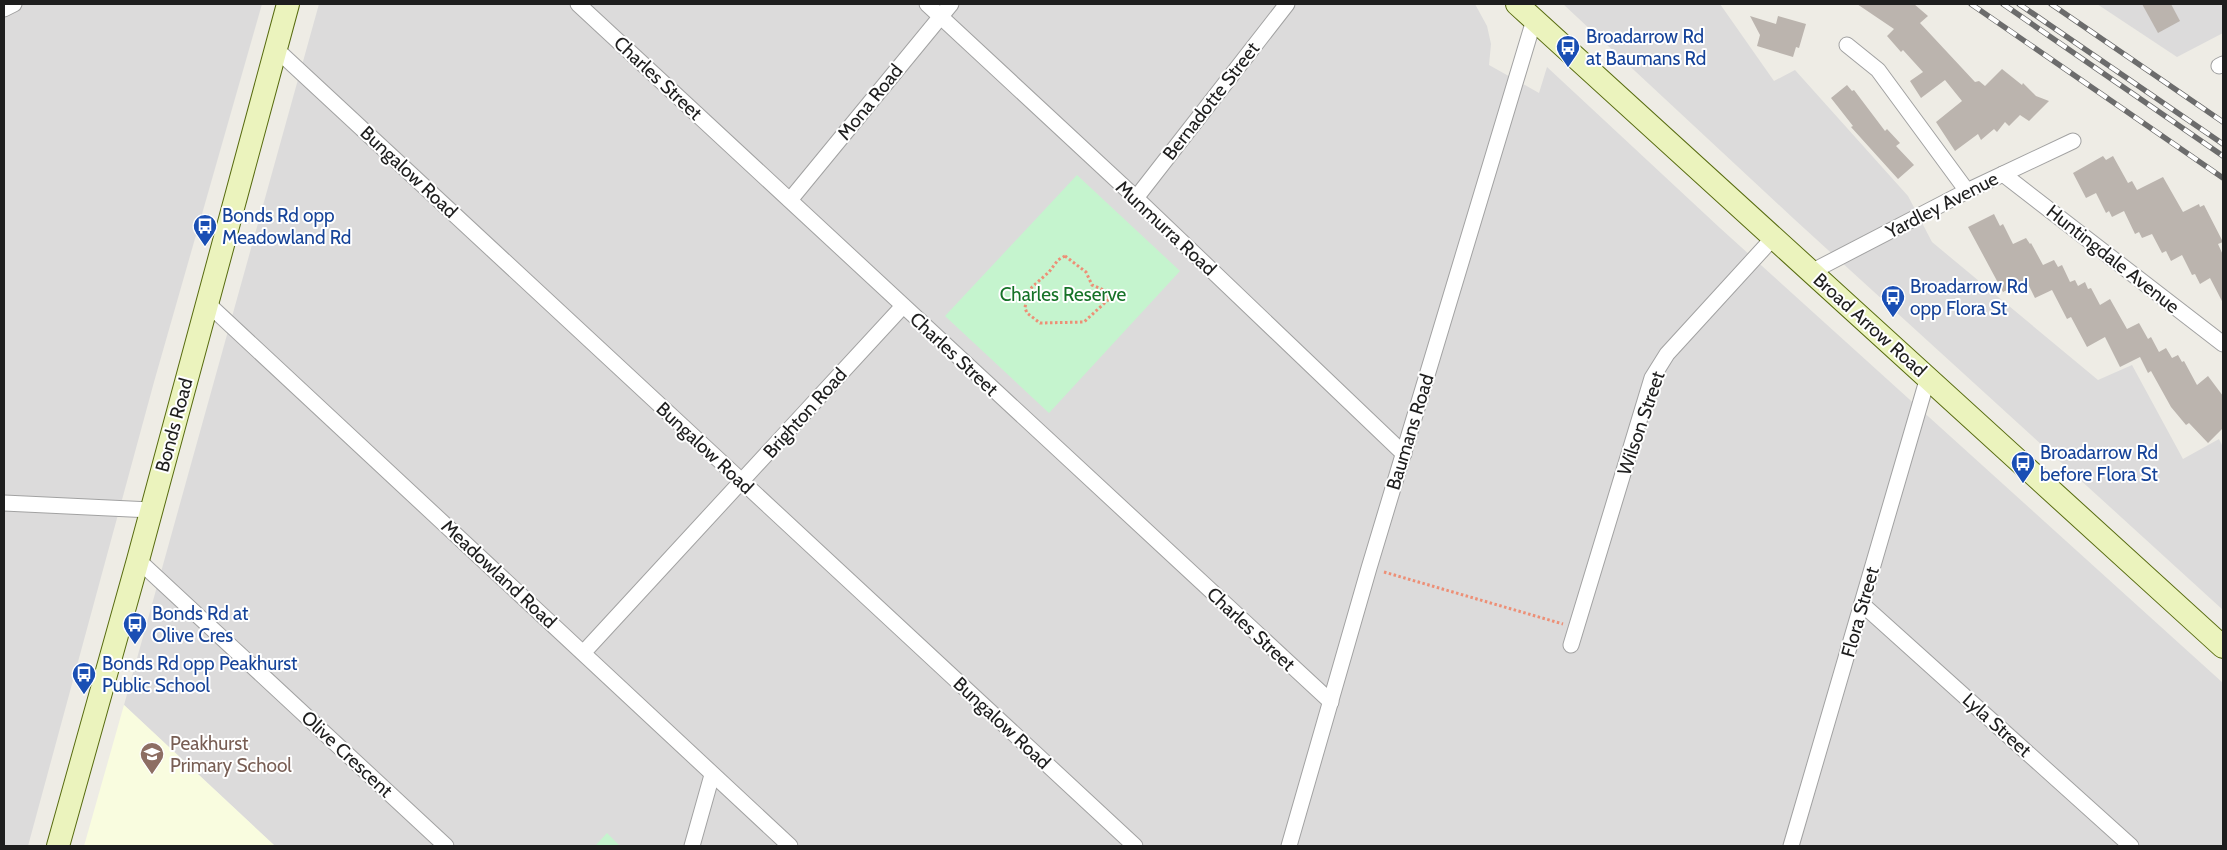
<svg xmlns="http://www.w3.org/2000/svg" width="2227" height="850" font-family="Cabin,sans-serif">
	<rect width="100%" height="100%" fill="#eeece5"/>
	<g fill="#dcdbdb">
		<polygon points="4,4 262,4 154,382 28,846 4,846"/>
		<polygon points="319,4 1475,4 1487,26 1491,44 1489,65 1539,93 1547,67 1720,228 2223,683 2223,846 275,846 124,705"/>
		<polygon points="1563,4 1720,4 1774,81 1795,70 1908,196 1932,242 2098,380 2132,365 2183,459 2219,439 2223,447 2223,610 1794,219"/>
		<polygon points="2097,4 2223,4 2223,33 2177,57"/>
	</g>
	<polygon fill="#f9fcdf" points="124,705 275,846 84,846"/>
	<g fill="#c5f4ce">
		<polygon points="1077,175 1180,271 1049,413 945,316"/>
		<polygon points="607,833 620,846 595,846"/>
	</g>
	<g fill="#bbb4ae">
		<polygon points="1857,4 1914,4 1928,16 1920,23 1975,82 1979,81 1985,86 2002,69 2022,85 2023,83 2036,96 2049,101 2029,121 2020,115 2009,126 2005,122 1997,132 1994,129 1981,140 1978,134 1955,151 1936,122 1962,101 1945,80 1921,98 1910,81 1923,72 1903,50 1901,52 1887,36 1894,29"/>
		<polygon points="2142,4 2171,4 2180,21 2158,33"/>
		<polygon points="1750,16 1776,24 1778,16 1806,24 1799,48 1796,47 1793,57 1757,46 1760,35"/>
		<polygon points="1847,85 1852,91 1854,90 1885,131 1887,129 1900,143 1896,146 1914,165 1898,179 1851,127 1853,126 1831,98"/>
		<polygon points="2103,156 2106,160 2113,156 2128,183 2132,181 2137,190 2163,177 2183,212 2199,204 2200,207 2204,205 2223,242 2218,244 2223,255 2223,303 2210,278 2200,284 2195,274 2192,275 2182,255 2171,261 2166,251 2162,253 2152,234 2142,238 2139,232 2135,234 2124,211 2112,217 2109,211 2106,213 2096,193 2086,198 2073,173"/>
		<polygon points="1994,214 2000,226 2003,224 2013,244 2026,238 2030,244 2031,243 2043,265 2054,260 2058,267 2062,265 2070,282 2075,280 2078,286 2085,282 2088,289 2091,288 2100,305 2110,299 2127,329 2139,323 2148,339 2151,337 2159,352 2166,348 2172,358 2178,355 2182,362 2184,361 2197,385 2208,376 2223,396 2223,428 2208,443 2189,423 2186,425 2171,407 2151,371 2148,373 2140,357 2120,367 2105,337 2087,347 2071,317 2067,319 2052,290 2035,298 2026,280 2003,292 1968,227"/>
	</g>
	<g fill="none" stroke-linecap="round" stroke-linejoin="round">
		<g stroke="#a2a2a2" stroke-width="17">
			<g id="street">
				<polyline points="578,4 1331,702"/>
				<polyline points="927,4 1136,198 1404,454"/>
				<polyline points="4,9 14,4"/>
				<polyline points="1847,45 1878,70 1967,191"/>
				<polyline points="276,49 1135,846"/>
				<polyline points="2219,66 2223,64"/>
				<polyline points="2003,174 2223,344"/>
				<polyline points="1136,198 1287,4"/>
				<polyline points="790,200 951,4"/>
				<polyline points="1811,272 1967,191 2073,141"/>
				<polyline points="207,303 790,846"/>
				<polyline points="4,503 151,510"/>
				<polyline points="138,560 446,846"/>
				<polyline points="1862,604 2131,846"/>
				<polyline points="1571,645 1652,378 1667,354 1774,237"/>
				<polyline points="584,652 903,306"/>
				<polyline points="692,846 712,775"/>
				<polyline points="1289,846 1369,568 1534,20"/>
				<polyline points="1791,846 1928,377"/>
			</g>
		</g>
		<g stroke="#576b0f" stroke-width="24">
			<g id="secondary">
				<polyline points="1517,4 2223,647"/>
				<polyline points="58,846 138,560 288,4"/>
			</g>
		</g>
		<g stroke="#ed8f76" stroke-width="3" stroke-dasharray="2.5 2.5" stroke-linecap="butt">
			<polygon points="1065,256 1086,272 1092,285 1106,291 1109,299 1084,322 1040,323 1027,313 1025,308 1027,295 1032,287 1049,272 1058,260"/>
			<polyline points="1384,572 1563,624"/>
		</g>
		<use href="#street" stroke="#fff" stroke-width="15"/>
		<use href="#secondary" stroke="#ebf3bd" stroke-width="22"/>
		<g stroke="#6c6c6c" stroke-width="5.5">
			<g id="rail">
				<polyline points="1971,4 2223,178"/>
				<polyline points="2003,4 2223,156"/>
				<polyline points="2019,4 2223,144"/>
				<polyline points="2051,4 2223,122"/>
			</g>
		</g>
		<use href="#rail" stroke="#fff" stroke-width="4" stroke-dasharray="11" stroke-linecap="butt"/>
	</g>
	<defs>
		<g id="bus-pin" transform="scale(1.25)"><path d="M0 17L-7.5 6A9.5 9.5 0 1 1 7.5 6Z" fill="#1a4fb4" stroke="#fff"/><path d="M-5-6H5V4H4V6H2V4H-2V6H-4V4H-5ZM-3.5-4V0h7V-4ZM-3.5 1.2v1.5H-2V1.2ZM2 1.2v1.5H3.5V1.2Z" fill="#fff"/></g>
		<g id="school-pin" transform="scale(1.25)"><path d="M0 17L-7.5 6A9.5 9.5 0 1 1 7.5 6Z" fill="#8d6e63" stroke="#fff"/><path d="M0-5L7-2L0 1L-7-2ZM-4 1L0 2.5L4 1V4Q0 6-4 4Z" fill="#fff"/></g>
	</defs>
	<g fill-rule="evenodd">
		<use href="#bus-pin" x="1568" y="47"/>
		<use href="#bus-pin" x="205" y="226"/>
		<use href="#bus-pin" x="1893" y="297"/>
		<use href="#bus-pin" x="2023" y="463"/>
		<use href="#bus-pin" x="135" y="624"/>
		<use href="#bus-pin" x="84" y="674"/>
		<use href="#school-pin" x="152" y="754"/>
	</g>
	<g text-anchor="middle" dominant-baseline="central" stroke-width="4" stroke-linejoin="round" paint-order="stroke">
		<g font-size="19" fill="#164399" stroke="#fff" text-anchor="start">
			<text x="1586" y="36">Broadarrow Rd<tspan x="1586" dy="22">at Baumans Rd</tspan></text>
			<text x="222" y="215">Bonds Rd opp<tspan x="222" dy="22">Meadowland Rd</tspan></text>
			<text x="1910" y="286">Broadarrow Rd<tspan x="1910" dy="22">opp Flora St</tspan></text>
			<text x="2040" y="452">Broadarrow Rd<tspan x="2040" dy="22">before Flora St</tspan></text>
			<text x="152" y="613">Bonds Rd at<tspan x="152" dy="22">Olive Cres</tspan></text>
			<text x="102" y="663">Bonds Rd opp Peakhurst<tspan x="102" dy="22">Public School</tspan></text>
		</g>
		<g font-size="19" fill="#1e1e1e" stroke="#fff">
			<text transform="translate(658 78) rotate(43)">Charles Street</text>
			<text transform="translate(1211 101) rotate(-52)">Bernadotte Street</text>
			<text transform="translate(870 102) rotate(-51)">Mona Road</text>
			<text transform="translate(409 172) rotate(43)">Bungalow Road</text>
			<text transform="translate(1942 205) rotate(-27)">Yardley Avenue</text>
			<text transform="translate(1166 228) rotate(43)">Munmurra Road</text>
			<text transform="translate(2113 259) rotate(38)">Huntingdale Avenue</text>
			<text transform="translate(1870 325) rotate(42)">Broad Arrow Road</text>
			<text transform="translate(954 354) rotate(43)">Charles Street</text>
			<text transform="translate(805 413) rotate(-48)">Brighton Road</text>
			<text transform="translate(1641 423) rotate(-71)">Wilson Street</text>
			<text transform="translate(174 425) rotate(-75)">Bonds Road</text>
			<text transform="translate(1410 432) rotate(-73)">Baumans Road</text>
			<text transform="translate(705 448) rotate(43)">Bungalow Road</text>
			<text transform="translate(499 574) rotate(43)">Meadowland Road</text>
			<text transform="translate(1860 612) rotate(-74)">Flora Street</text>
			<text transform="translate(1251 629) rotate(43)">Charles Street</text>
			<text transform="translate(1002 723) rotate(43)">Bungalow Road</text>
			<text transform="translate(1997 725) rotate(42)">Lyla Street</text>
			<text transform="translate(347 754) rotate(43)">Olive Crescent</text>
		</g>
		<g font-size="19" fill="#157227" stroke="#fff">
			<text x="1063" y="294">Charles Reserve</text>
		</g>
		<g font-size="19" fill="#785e54" stroke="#fff" text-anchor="start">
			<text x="170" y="743">Peakhurst<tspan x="170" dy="22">Primary School</tspan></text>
		</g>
	</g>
	<rect width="2227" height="850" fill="none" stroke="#1e1e1e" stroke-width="10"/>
</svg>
